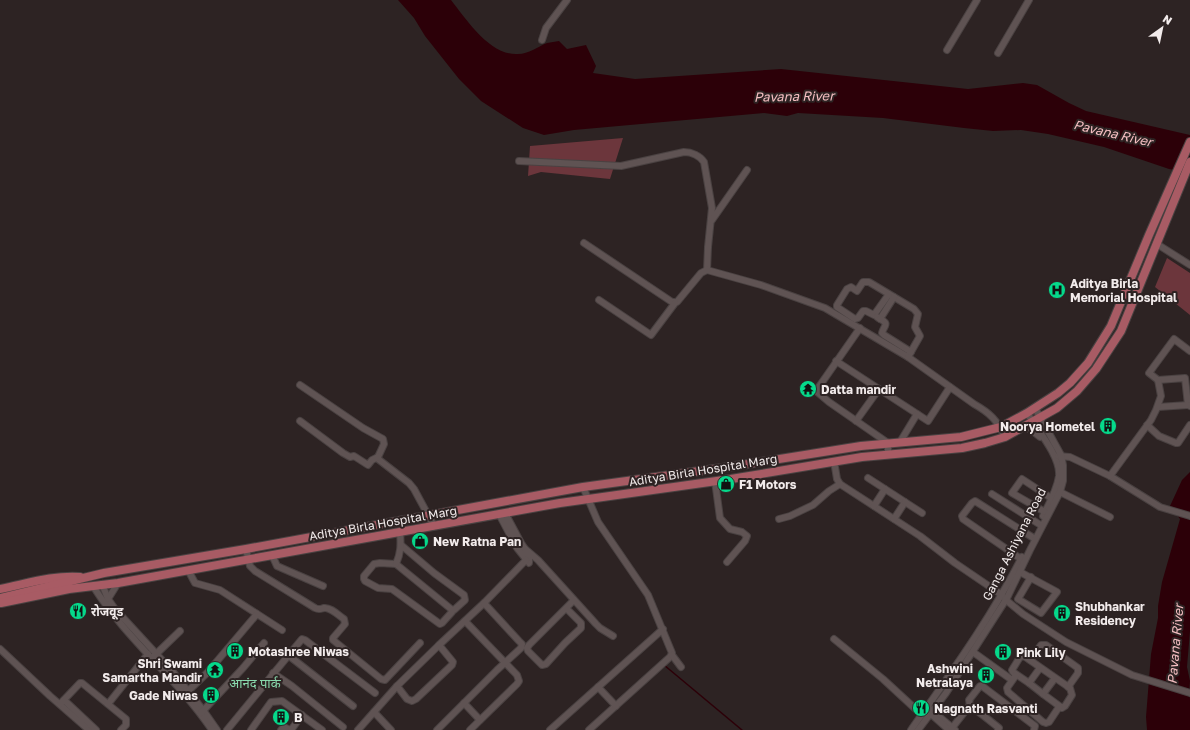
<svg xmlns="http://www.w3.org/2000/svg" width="1190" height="730" font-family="'Golos Text','Noto Sans Devanagari',sans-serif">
	<rect width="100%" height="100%" fill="#2d2323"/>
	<g fill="#6c363c">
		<polygon points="623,138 610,179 541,172 528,176 530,146"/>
		<polygon points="1167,258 1190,273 1190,315 1155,287"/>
	</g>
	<g fill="#2c0008">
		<path d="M 398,0 L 451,0 C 466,19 490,56 518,54 C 529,54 537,47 547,43 C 551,42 555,42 559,41 L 567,49 L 586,45 L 596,66 L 593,73 L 635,79 L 781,69 L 968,89 L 1023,83 L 1037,85 L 1069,103 L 1086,111 L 1190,135 L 1190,173 L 1169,169 L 1104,147 L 1048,134 L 1021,130 L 993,131 L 964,128 L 883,118 L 798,113 L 787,116 L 764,113 L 574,130 L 544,135 L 523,128 L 481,101 L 459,79 L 425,36 L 414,18 Z"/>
		<polygon points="1190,472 1190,631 1187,667 1190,681 1189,694 1190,699 1190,730 1147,730 1146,717 1151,654 1158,618 1158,606 1162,582 1180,519 1170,506 1182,480"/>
	</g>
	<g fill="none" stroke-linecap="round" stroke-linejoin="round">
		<polyline stroke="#2c0008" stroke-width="1.5" points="664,665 742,730"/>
		<g stroke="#4a4242" stroke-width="8">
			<g id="minor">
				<polyline points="542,40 546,28 567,0"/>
				<polyline points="947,50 977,0"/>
				<polyline points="998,53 1029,0"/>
				<path d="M 519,161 L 621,166 L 684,152 C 692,152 700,156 704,162 L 712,208 L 708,247 L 707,270 L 761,285 L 825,308 L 908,357 L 974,404 C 990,413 997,420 1005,437"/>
				<polyline points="712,220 747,170"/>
				<polyline points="584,243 672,302 677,302 701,273 707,270"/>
				<polyline points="1157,244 1190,265"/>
				<polyline points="889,294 874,315 866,311 863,311 858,318 855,319 837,307 837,305 847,289 851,287 857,291 863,282 869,282 914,309 918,314 915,327 920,336 908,357"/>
				<polyline points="599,300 651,335 675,303"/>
				<polyline points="877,317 880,319 894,297"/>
				<path d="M 880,319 C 890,324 884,325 882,333 L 884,335 L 911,352"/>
				<polyline points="860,328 816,391 829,402 888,443 888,455"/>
				<polyline points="836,361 928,421 950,387"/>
				<polyline points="1158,380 1185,378 1188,405 1190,406"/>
				<polyline points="300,385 363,428 383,439 384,444 378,457 378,459 409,483 414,489 434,526"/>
				<polyline points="1158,407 1188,405"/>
				<path d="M 1027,413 C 1037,429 1061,457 1059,476 C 1057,490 1049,504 1043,516"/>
				<polyline points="300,421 343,453 350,457 354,456 368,465 372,460 378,457"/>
				<polyline points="856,421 879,389"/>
				<polyline points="1147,425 1159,436 1176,443 1178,443 1190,425"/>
				<polyline points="1021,428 1030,429 1040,437"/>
				<polyline points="900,442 917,414"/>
				<polyline points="1058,456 1070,457 1110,476 1160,507 1190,516"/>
				<polyline points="834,461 837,479 840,484 920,536 955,563 1002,595 1006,600 1023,614 1066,642 1132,675 1190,693"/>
				<polyline points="1110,476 1151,420 1156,410 1161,396 1158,380 1149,373 1174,339 1190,351"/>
				<polyline points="868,478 885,489 874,506"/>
				<polyline points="715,481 720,518 730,529 742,532 747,536 745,541 727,562"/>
				<polyline points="583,487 598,522 648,595 672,653 670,657 589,730"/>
				<polyline points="885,489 905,502 894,519"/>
				<polyline points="1060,492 1110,517"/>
				<polyline points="992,494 1039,524"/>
				<polyline points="905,502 922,513"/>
				<polyline points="1045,512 1012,493 1022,479 1051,498"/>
				<polyline points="499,514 517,548 529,563 529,555 521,543 505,513"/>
				<polyline points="779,519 790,516 813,505 829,491 840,484"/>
				<polyline points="401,545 434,573 464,595 465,600 454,610 451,609 396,564 380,563 374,564 364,576 364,579 365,581 378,588 392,589 440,624 442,623 452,612"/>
				<polyline points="524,548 538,560 596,624 600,628 613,636"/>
				<path d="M 246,549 L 250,566 L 255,571 L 315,608 C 319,610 320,609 324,608 C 331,607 339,616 344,619 L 345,624 L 333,638 L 333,640 L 381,679 L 385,680 L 420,643"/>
				<polyline points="272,555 277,566 323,586"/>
				<polyline points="1021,559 963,519 962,516 972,503 975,501 1032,537"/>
				<path d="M 396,564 C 401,553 401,544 400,532"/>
				<polyline points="188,570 195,583 220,590 282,630"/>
				<polyline points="1020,572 1057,592 1041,613 1018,599 1031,577"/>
				<polyline points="118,583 108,599 115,609 173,672 203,710 217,730"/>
				<polyline points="102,584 108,599"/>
				<path d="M 93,586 C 126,639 177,678 212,730"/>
				<polyline points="566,608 581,623 581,628 565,643 546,664 542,665 528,651 527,648 529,645 574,600"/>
				<polyline points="465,621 517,675 519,681 517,684 470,730"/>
				<polyline points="834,639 883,679 922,715"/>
				<polyline points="0,649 50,696 89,730"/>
				<polyline points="973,652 1012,680"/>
				<polyline points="288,655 353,706"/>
				<polyline points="672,655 681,667"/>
				<polyline points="153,657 180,631"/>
				<polyline points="1030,660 1041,645 1046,645 1078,668 1078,673 1068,687"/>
				<polyline points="1040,668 1029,683 1013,672 1012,670 1020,657 1024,656 1070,688 1072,695 1065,706 1062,708 1043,694 1055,678"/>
				<polyline points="273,673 292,686 343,727"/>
				<polyline points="1016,675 1007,688 1008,692 1043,722 1046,723 1049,722 1059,707"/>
				<polyline points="1029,683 1043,694"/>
				<polyline points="397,686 407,699 412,701 416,699 452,665 453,662 439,645"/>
				<polyline points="598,687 616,706"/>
				<polyline points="186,693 207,673 257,614"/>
				<polyline points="64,700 96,730"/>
				<polyline points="464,703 480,720"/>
				<polyline points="60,704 80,683 82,683 126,719 126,725 121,730"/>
				<polyline points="108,704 148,654"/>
				<polyline points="970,705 969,700 980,686 982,686 1035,726 1034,730"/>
				<polyline points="930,709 955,730"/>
				<polyline points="374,712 391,730"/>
				<polyline points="201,713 243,668 264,643"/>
				<polyline points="931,714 949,730"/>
				<polyline points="952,728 970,705 999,728 998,730"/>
				<polyline points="227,730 302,639 305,640 375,693"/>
				<polyline points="251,730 271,702 282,701 322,730"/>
				<polyline points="281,730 284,727 290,730"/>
				<polyline points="291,730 302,715"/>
				<polyline points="358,730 397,686 439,645 484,603"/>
				<polyline points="437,730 497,670 521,648 522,644 519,641 484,603 526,560"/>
				<polyline points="550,730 663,629"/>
				<path d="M 911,730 C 951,673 991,618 1022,557"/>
				<polyline points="918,730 946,693 1007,598 1030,550 1060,492 1063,481 1063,465 1061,455 1035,408"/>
			</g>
		</g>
		<g stroke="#4a4242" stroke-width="10">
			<g id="major">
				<path d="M 0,589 C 26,584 53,575 80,577"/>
				<polyline points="0,598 104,573 246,549 583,487 729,467 861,446 961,437 1001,427 1027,413 1058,393 1070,383 1088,363 1111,326 1149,235 1190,142"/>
				<polyline points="1,603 69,589 118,583 560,503 731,479 862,457 962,448 985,443 1005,437 1057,408 1077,391 1096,369 1121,331 1190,162"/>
			</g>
		</g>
		<use href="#minor" stroke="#5f5353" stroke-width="6"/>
		<use href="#major" stroke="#a85b64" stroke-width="8"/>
	</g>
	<defs>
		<g id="hospital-disc" transform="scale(0.9)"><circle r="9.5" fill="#05d98b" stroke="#2d2323"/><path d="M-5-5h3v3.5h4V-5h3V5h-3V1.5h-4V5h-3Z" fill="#111"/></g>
		<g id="temple-disc" transform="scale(0.9)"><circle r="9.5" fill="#05d98b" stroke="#2d2323"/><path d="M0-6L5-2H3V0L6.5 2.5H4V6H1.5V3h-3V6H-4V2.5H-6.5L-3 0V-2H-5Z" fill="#111"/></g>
		<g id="building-disc" transform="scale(0.9)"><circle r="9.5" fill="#05d98b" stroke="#2d2323"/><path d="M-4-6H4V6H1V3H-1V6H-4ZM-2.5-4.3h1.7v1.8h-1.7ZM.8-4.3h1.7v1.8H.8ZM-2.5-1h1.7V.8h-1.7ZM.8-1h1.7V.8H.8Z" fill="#111"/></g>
		<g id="shop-disc" transform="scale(0.9)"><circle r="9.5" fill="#05d98b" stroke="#2d2323"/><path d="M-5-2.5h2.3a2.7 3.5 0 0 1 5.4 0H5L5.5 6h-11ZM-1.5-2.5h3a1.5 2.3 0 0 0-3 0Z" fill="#111"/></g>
		<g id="restaurant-disc" transform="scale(0.9)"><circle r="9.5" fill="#05d98b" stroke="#2d2323"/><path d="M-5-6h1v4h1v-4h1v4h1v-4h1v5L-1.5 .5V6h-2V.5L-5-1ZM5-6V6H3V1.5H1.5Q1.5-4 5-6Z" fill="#111"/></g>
	</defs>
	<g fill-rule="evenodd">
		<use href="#hospital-disc" x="1057" y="290"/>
		<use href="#temple-disc" x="808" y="389"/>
		<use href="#building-disc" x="1108" y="426"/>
		<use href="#shop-disc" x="726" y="484"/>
		<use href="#shop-disc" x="420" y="541"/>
		<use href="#restaurant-disc" x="78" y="611"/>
		<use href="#building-disc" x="1062" y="613"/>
		<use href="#building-disc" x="235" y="651"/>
		<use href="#building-disc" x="1003" y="652"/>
		<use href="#temple-disc" x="215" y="670"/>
		<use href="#building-disc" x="986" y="675"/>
		<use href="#building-disc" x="211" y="695"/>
		<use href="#restaurant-disc" x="921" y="708"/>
		<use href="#building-disc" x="281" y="717"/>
	</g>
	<g text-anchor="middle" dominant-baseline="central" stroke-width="4" stroke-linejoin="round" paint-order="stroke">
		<g font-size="12" font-weight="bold" fill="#f2ebeb" stroke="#2d2323" text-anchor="start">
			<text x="1070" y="283">Aditya Birla<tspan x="1070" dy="14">Memorial Hospital</tspan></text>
			<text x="821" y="389">Datta mandir</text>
			<text x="1095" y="426" text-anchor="end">Noorya Hometel</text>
			<text x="739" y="484">F1 Motors</text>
			<text x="433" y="541">New Ratna Pan</text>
			<text x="1075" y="606">Shubhankar<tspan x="1075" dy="14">Residency</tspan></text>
			<text x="91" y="611">रोजवूड</text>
			<text x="248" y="651">Motashree Niwas</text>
			<text x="1016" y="652">Pink Lily</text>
			<text x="202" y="663" text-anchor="end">Shri Swami<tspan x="202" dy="14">Samartha Mandir</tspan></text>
			<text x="973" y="668" text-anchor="end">Ashwini<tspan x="973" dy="14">Netralaya</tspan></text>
			<text x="198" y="695" text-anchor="end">Gade Niwas</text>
			<text x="934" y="708">Nagnath Rasvanti</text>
			<text x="294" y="717">B</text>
		</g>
		<g font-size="12" fill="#f2ebeb" stroke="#2d2323">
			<text transform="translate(703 470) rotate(-9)">Aditya Birla Hospital Marg</text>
			<text transform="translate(383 523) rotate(-10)">Aditya Birla Hospital Marg</text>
			<text transform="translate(1014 544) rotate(-63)">Ganga Ashiyana Road</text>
		</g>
		<g font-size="13" font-style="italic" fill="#f4bec1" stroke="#2d2323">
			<text transform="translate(794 96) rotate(-1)">Pavana River</text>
			<text transform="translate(1113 133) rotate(13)">Pavana River</text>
			<text transform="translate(1175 644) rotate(-85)">Pavana River</text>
		</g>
		<g font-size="13" fill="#89d8ac" stroke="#2d2323">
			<text x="255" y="683">आनंद पार्क</text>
		</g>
	</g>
	<g transform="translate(1162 28) rotate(33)" stroke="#2d2323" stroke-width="3" paint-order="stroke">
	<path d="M0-3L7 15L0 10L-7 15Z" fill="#f2ebeb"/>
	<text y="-6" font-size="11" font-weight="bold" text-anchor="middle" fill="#f2ebeb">N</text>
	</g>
</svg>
